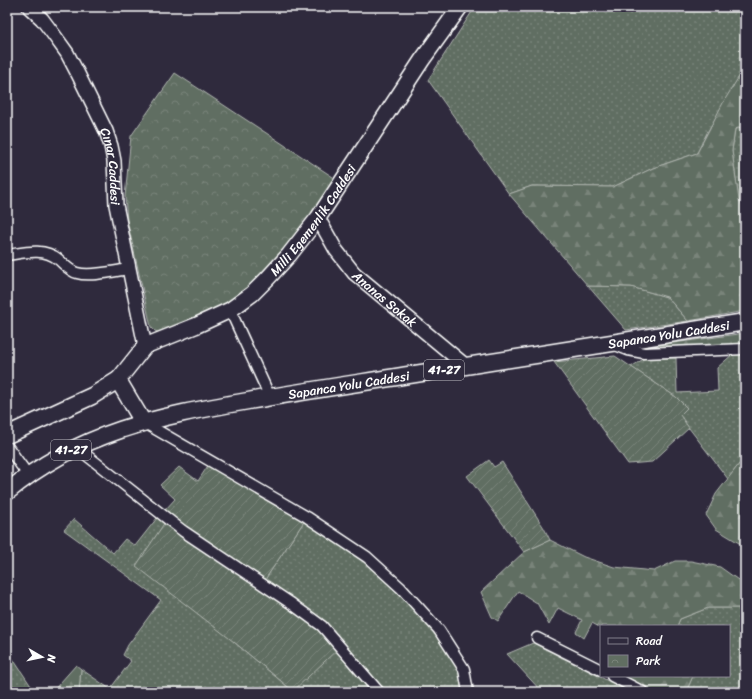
<svg xmlns="http://www.w3.org/2000/svg" width="752" height="699" font-family="Sriracha,sans-serif">
	<defs>
		<pattern id="grass-dots" width="8" height="8" patternUnits="userSpaceOnUse"><rect width="8" height="8" fill="#616e62"/><path d="M2 2h.1M6 6h.1" fill="none" stroke="#79847a" stroke-width="1.8" stroke-linecap="round"/></pattern>
		<pattern id="forest-firs" width="22" height="20" patternUnits="userSpaceOnUse"><rect width="22" height="20" fill="#616e62"/><path d="M5 1l3.5 6h-7zM16 11l3.5 6h-7z" fill="#79847a"/></pattern>
		<pattern id="park-crowns" width="20" height="18" patternUnits="userSpaceOnUse"><rect width="20" height="18" fill="#616e62"/><path d="M2 6a3 3 0 1 1 6 0M12 15a3 3 0 1 1 6 0" fill="none" stroke="#79847a"/></pattern>
		<pattern id="garden-furrows" width="10" height="10" patternUnits="userSpaceOnUse"><rect width="10" height="10" fill="#616e62"/><path d="M-1 1l2-2M0 10L10 0M9 11l2-2" fill="none" stroke="#79847a"/></pattern>
	</defs>
	<rect width="100%" height="100%" fill="#2f2a3d"/>
	<filter id="ink" filterUnits="userSpaceOnUse"><feTurbulence type="fractalNoise" baseFrequency=".025" numOctaves="2"/><feDisplacementMap in="SourceGraphic" scale="8" xChannelSelector="R" yChannelSelector="G"/><feConvolveMatrix kernelMatrix="1 2 1 2 8 2 1 2 1" color-interpolation-filters="sRGB"/></filter>
	<g filter="url(#ink)">
		<g fill="url(#grass-dots)" stroke="#b0b6b0">
			<polygon points="475,7 745,7 745,71 743,70 708,131 697,153 653,168 613,187 532,186 509,194 428,80"/>
			<polygon points="745,126 745,210 739,200 732,151 735,129"/>
			<polygon points="588,286 631,287 667,297 688,321 626,330"/>
			<polygon points="734,353 745,354 745,461 740,463 728,479 679,415 687,408 676,397 631,367 645,358 676,358 677,393 718,391 717,368"/>
			<polygon points="161,513 234,642 293,691 262,584 307,517 401,588 464,669 468,692 379,692 375,688 371,692 79,692 81,669 110,689 131,661 123,655 128,645 161,600 64,530 74,519 113,553 125,539 135,546"/>
			<polygon points="708,608 743,608 745,609 745,692 686,692 693,676 729,676 729,626 677,626 680,619"/>
			<polygon points="533,643 630,692 542,692 507,654"/>
			<polygon points="7,650 35,692 7,692"/>
		</g>
		<g fill="url(#forest-firs)" stroke="#b0b6b0">
			<polygon points="743,70 745,71 745,126 735,129 732,151 739,200 745,210 745,311 688,321 667,297 631,287 588,286 509,194 532,186 613,187 653,168 697,153 724,101"/>
			<polygon points="745,333 745,345 653,349 645,347"/>
			<polygon points="745,461 745,548 744,546 716,529 706,515 716,494 740,463"/>
			<polygon points="550,540 584,557 614,567 654,571 675,561 691,561 720,567 741,582 745,580 745,609 743,608 708,608 680,619 677,626 601,626 601,628 592,623 584,638 576,632 582,620 558,608 549,625 537,603 518,591 498,621 492,617 481,592 524,552"/>
			<polygon points="76,665 81,669 79,692 52,692"/>
			<polygon points="625,676 693,676 686,692 656,692"/>
		</g>
		<path fill="url(#park-crowns)" stroke="#b0b6b0" d="M 175,73 L 336,179 C 309,219 276,266 237,295 C 218,310 183,326 160,333 L 155,331 L 151,327 L 127,220 L 125,197 L 131,136 Z"/>
		<g fill="url(#garden-furrows)" stroke="#b0b6b0">
			<polygon points="615,356 676,397 687,408 680,415 689,428 652,462 628,464 554,362"/>
			<polygon points="489,460 494,467 502,462 544,528 550,540 524,552 467,476"/>
			<polygon points="211,461 307,517 262,584 340,647 293,691 234,642 136,566 167,519 161,513 165,510 175,499 160,485 179,467 198,481"/>
		</g>
		<g fill="none" stroke-linecap="round" stroke-linejoin="round">
			<g stroke="#fff" stroke-width="13">
				<g id="minor">
					<path d="M 7,255 C 23,253 43,247 58,259 C 64,264 69,271 77,273 C 90,277 115,271 129,269"/>
					<polyline points="230,310 270,397"/>
					<polyline points="613,344 628,350 644,353 745,349"/>
					<polyline points="143,422 307,517 367,557 401,588 439,630 464,669 468,692"/>
					<polyline points="7,446 28,475"/>
					<polyline points="76,447 183,531 292,604 322,626 379,692"/>
					<polyline points="537,638 601,670"/>
					<polyline points="612,676 643,692"/>
				</g>
			</g>
			<g stroke="#fff" stroke-width="16">
				<g id="tertiary">
					<path id="s1" d="M 29,7 L 42,19 L 54,35 L 67,53 L 78,74 L 106,131 L 111,146 L 114,161 L 116,205 L 145,346"/>
					<path id="s2" d="M 318,218 L 336,250 L 354,273 L 466,366"/>
				</g>
			</g>
			<g stroke="#fff" stroke-width="18">
				<g id="secondary">
					<path id="s3" d="M 118,380 L 145,346 L 195,326 L 230,310 L 252,294 L 267,279 L 289,255 L 318,218 L 422,60 L 460,7"/>
				</g>
			</g>
			<g stroke="#fff" stroke-width="19">
				<g id="primary">
					<polyline points="7,435 92,396 118,380 143,422"/>
					<path id="s4" d="M 7,492 C 79,432 159,416 248,401 C 304,391 359,383 415,374 C 525,357 635,339 745,322"/>
				</g>
			</g>
			<use href="#minor" stroke="#2f2a3d" stroke-width="10"/>
			<use href="#tertiary" stroke="#2f2a3d" stroke-width="13"/>
			<use href="#secondary" stroke="#2f2a3d" stroke-width="15"/>
			<use href="#primary" stroke="#2f2a3d" stroke-width="16"/>
		</g>
	</g>
	<g text-anchor="middle" dominant-baseline="central" stroke-width="4" stroke-linejoin="round" paint-order="stroke">
		<g fill="#2f2a3d" stroke="#c1bfc5" stroke-width="1">
			<rect x="424" y="360" width="40" height="20" rx="3"/>
			<rect x="51" y="440" width="40" height="20" rx="3"/>
		</g>
		<g font-size="12" font-weight="bold" fill="#fff">
			<text x="444" y="370">41-27</text>
			<text x="71" y="450">41-27</text>
		</g>
		<g font-size="13" fill="#fff" stroke="#2f2a3d">
			<text stroke="none"><textPath href="#s1" startOffset="183">Çınar Caddesi</textPath></text>
			<text stroke="none"><textPath href="#s3" startOffset="259">Milli Egemenlik Caddesi</textPath></text>
			<text stroke="none"><textPath href="#s2" startOffset="106">Ananas Sokak</textPath></text>
			<text stroke="none"><textPath href="#s4" startOffset="687">Sapanca Yolu Caddesi</textPath></text>
			<text stroke="none"><textPath href="#s4" startOffset="363">Sapanca Yolu Caddesi</textPath></text>
		</g>
	</g>
	<rect width="752" height="699" fill="none" stroke="#2f2a3d" stroke-width="24"/>
	<rect x="12" y="12" width="728" height="675" fill="none" stroke="#fff" stroke-width="1.5" filter="url(#ink)"/>
	<rect x="600" y="625" width="130" height="52" fill="#2f2a3d" stroke="#827f8b"/>
	<rect x="608" y="638" width="20" height="6" fill="#2f2a3d" stroke="#827f8b"/>
	<text x="636" y="645" font-size="12" fill="#ffffff">Road</text>
	<rect x="608" y="655" width="20" height="12" fill="url(#park-crowns)" stroke="#827f8b"/>
	<text x="636" y="665" font-size="12" fill="#ffffff">Park</text>
	<g transform="translate(42 657) rotate(99)" stroke="#2f2a3d" stroke-width="3" paint-order="stroke">
	<path d="M0-3L7 15L0 10L-7 15Z" fill="#ffffff"/>
	<text y="-6" font-size="11" font-weight="bold" text-anchor="middle" fill="#ffffff">N</text>
	</g>
</svg>
